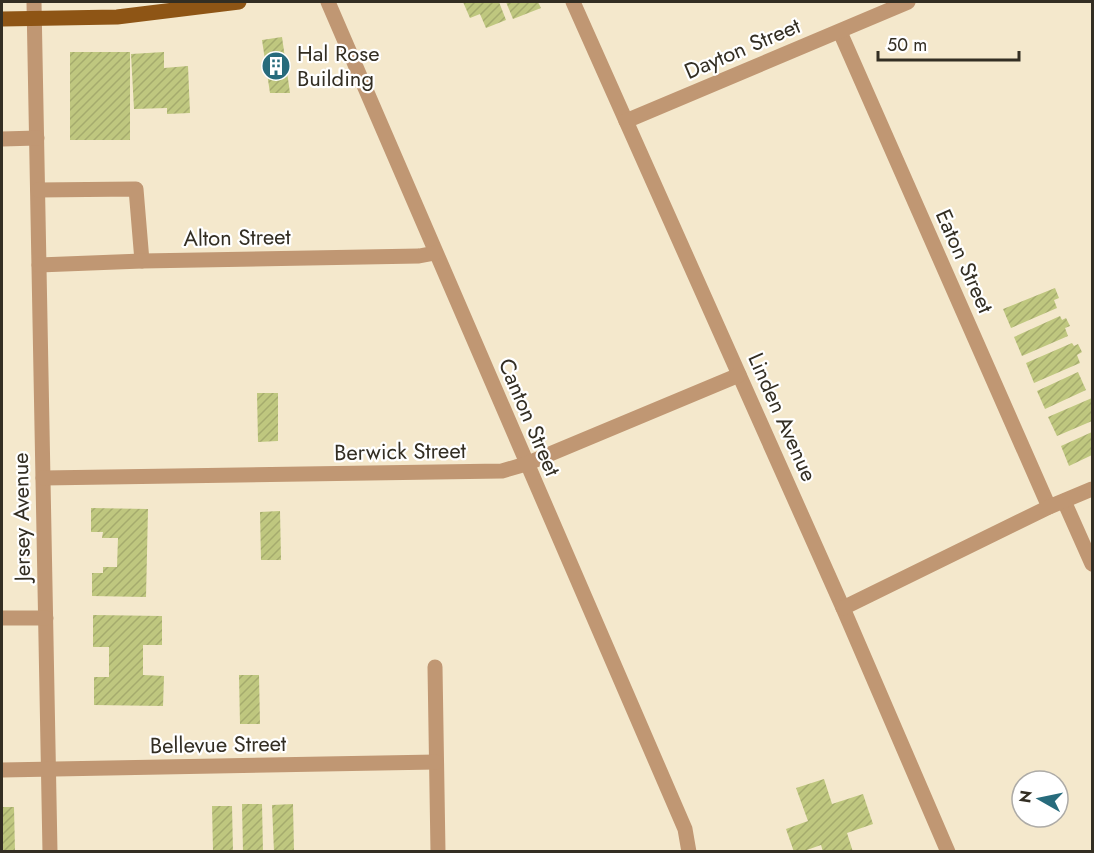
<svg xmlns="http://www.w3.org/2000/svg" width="1094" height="853" font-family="Jost,sans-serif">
	<defs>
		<pattern id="building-hatch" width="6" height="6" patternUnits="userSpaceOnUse" patternTransform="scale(1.5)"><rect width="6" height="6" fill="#bfc77f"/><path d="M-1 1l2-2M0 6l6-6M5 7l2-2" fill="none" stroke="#a5ab6d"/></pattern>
	</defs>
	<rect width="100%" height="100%" fill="#f4e8cc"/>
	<g fill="url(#building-hatch)">
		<polygon points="463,2 499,2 506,20 486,28 480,14 470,18"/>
		<polygon points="506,2 538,2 541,8 513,19"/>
		<polygon points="282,37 290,93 270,93 262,40"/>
		<rect x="70" y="52" width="60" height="88"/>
		<polygon points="164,52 164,68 188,66 190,113 167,114 167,108 134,109 131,54"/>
		<polygon points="1055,288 1059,298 1054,300 1057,308 1011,328 1003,309"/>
		<polygon points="1060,316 1062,320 1066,318 1070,326 1065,328 1068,336 1022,356 1014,337"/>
		<polygon points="1072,343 1074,346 1078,344 1082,352 1077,355 1080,363 1034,383 1026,363"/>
		<polygon points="1078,372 1086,390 1045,409 1037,391"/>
		<polygon points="257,393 278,393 278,441 258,442"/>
		<polygon points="1092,398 1092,421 1057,436 1048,417"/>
		<polygon points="1092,432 1092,455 1069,466 1061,446"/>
		<polygon points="91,508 148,509 146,597 92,596 92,573 103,573 103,567 117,567 118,538 102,538 103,532 91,532"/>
		<polygon points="280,511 281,560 261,560 260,512"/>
		<polygon points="93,615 162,616 162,645 143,645 143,675 164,676 163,706 94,705 94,677 109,677 109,647 93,647"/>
		<polygon points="239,675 259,675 260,724 240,724"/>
		<polygon points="824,779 832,804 863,794 873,824 847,833 853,852 823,852 821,845 801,852 794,852 786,829 808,821 796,788"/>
		<polygon points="242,804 262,804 263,852 243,852"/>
		<polygon points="293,804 294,852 274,852 272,805"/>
		<polygon points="212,806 232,806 233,852 213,852"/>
		<polygon points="2,807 14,807 15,852 2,852"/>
	</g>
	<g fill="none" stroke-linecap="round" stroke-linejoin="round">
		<g stroke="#c09773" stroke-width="15">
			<polyline points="34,2 50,852"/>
			<polyline points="328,2 685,829 689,852"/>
			<polyline points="573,2 843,608 948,852"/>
			<polyline points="840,32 1049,507"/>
			<polyline points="626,121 908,2"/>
			<polyline points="2,139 37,138"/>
			<polyline points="38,190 136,189 142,261"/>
			<polyline points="39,265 142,261 419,256 435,253"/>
			<polyline points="43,478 502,471 526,464 739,375"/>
			<polyline points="1064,501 1092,564"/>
			<polyline points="843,608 1049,507 1092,489"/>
			<polyline points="2,618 46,618"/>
			<polyline points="435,667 438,852"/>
			<polyline points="2,770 436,762"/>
		</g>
		<polyline stroke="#8e5515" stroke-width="15" points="2,19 117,17 239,2"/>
	</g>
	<defs>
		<g id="building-disc" transform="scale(1.5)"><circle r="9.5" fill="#276b7c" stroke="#fff"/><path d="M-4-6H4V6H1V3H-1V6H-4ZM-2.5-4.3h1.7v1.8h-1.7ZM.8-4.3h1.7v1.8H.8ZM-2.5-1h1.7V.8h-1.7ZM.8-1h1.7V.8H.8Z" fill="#fff"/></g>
	</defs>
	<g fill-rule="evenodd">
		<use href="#building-disc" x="276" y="66"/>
	</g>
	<g text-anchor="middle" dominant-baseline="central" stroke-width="4.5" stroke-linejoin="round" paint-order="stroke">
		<g font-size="22" fill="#332e23" stroke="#fff">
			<text transform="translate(742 48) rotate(-23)">Dayton Street</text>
			<text transform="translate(237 237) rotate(-1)">Alton Street</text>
			<text transform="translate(965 261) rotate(66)">Eaton Street</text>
			<text transform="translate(530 417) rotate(67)">Canton Street</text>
			<text transform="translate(783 417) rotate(66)">Linden Avenue</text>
			<text transform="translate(400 451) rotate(-1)">Berwick Street</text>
			<text transform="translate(21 517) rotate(-91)">Jersey Avenue</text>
			<text transform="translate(218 744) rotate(-1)">Bellevue Street</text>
		</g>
		<g font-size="22" fill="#332e23" stroke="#fff" text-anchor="start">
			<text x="297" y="53">Hal Rose<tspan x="297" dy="25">Building</tspan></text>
		</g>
	</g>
	<rect width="1094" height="853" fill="none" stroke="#332e23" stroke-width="6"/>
	<g transform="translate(1040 799) rotate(279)"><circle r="28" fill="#ffffff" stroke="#adaba7" stroke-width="1.5"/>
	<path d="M0-4.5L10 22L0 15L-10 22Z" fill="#276b7c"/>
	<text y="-9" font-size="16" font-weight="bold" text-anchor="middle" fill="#332e23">N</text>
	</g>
	<path d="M878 51v9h141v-9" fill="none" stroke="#332e23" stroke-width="3"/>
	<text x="887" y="51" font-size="18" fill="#332e23" stroke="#ffffff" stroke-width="4.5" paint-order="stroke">50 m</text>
</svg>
